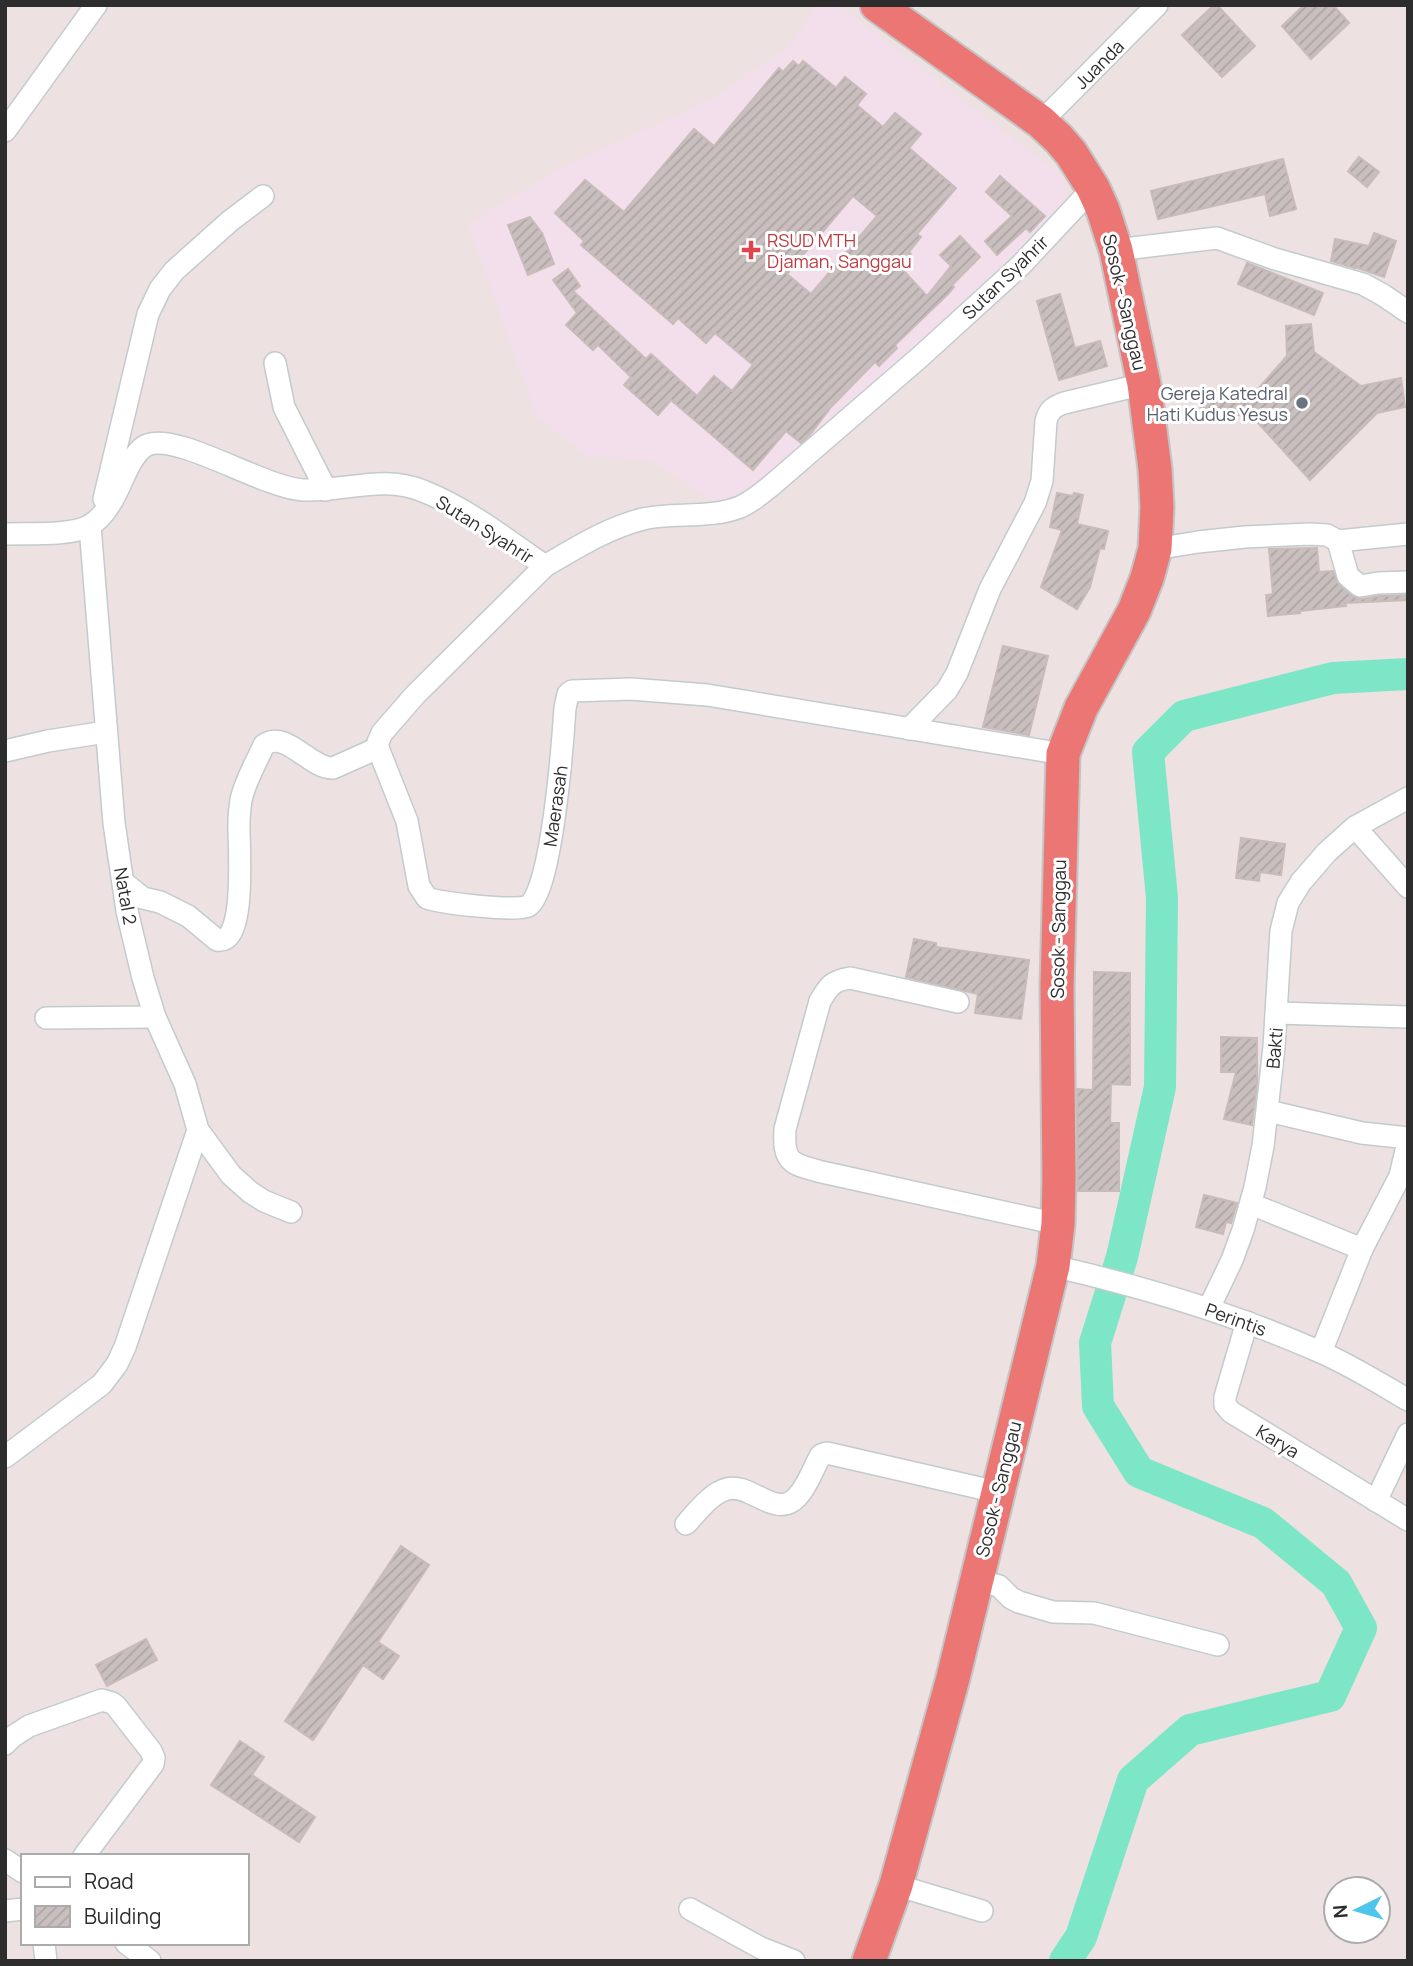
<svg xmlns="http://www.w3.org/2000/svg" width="1413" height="1966" font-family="Manrope,sans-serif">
	<defs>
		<pattern id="building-hatch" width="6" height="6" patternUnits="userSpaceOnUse" patternTransform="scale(1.75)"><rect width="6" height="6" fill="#c9bfbf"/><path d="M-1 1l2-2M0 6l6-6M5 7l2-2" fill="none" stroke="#ada4a4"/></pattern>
	</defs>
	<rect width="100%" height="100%" fill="#ede1e1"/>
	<polygon fill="#f3dfeb" points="817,5 838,5 1063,177 1066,202 1004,275 765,481 717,504 650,460 586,456 537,417 468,224 558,169 712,99 792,43"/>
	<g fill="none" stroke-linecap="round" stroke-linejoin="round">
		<polyline stroke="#7de6c6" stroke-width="32" points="1065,1961 1081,1937 1133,1780 1190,1730 1330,1696 1361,1628 1336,1583 1263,1523 1139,1472 1098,1406 1095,1343 1122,1257 1160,1087 1162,898 1148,752 1184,716 1333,678 1408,674"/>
	</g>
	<g fill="url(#building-hatch)" stroke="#c9bbba" stroke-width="2" fill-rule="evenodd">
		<polygon points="1214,5 1217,5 1255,46 1222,77 1182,35"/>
		<polygon points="1304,5 1333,5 1349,23 1311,59 1282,26"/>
		<path d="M 793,61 L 799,66 L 803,61 L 836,88 L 845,77 L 866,94 L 857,105 L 883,127 L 895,113 L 921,134 L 909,148 L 956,188 L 917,234 L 921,237 L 909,252 L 911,254 L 900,267 L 927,296 L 951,266 L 940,255 L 960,236 L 980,257 L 952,285 L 954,287 L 948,294 L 895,345 L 897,348 L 879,366 L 875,362 L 831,407 L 809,436 L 801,443 L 786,431 L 753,470 L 671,400 L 658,415 L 624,385 L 631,377 L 598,345 L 593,350 L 566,325 L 577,313 L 553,280 L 568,269 L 580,286 L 573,291 L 646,359 L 651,354 L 697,396 L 714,376 L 732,391 L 753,365 L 715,333 L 706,343 L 678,318 L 673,324 L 581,245 L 584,241 L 555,213 L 585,180 L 624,212 L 694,129 L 714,146 L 779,68 L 783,72 ZM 853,196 L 877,216 L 811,294 L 787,274 Z"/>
		<polygon points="1359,157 1379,172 1367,187 1348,171"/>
		<polygon points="1283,159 1296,209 1270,216 1265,194 1158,219 1151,191"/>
		<polygon points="1000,176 1045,216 1030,232 1026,228 997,255 985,241 1012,216 986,192"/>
		<polygon points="530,217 542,233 554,264 528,275 508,225"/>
		<polygon points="1374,233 1396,241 1384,277 1355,267 1355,268 1331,261 1335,239 1369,246"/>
		<polygon points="1247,263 1323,293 1314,315 1238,284"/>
		<polygon points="1060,294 1075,348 1100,341 1107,366 1059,380 1037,301"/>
		<polygon points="1311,324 1314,352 1361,386 1401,378 1405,407 1377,413 1310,480 1250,414 1201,418 1200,400 1250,398 1287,356 1286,326"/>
		<polygon points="1057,493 1073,496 1074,493 1083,495 1077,524 1108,531 1104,549 1100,548 1090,587 1077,609 1041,587 1062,530 1050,527"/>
		<polygon points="1317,548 1319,572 1333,571 1339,585 1352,596 1362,599 1379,596 1408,595 1408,600 1345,603 1346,606 1300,611 1300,613 1268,616 1266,595 1273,594 1269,549"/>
		<polygon points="1003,646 1048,656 1029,735 983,727"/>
		<polygon points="1241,838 1285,844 1281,875 1260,872 1259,881 1236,878"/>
		<polygon points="914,939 936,943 936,947 1029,960 1021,1019 975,1013 978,994 906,977"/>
		<polygon points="1094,972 1130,973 1130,1085 1111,1084 1110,1123 1119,1123 1119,1191 1078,1191 1077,1089 1093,1090"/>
		<polygon points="1221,1037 1257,1038 1257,1084 1252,1125 1224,1119 1236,1072 1221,1072"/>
		<polygon points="1204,1195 1237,1203 1231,1223 1226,1222 1223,1234 1196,1227"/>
		<polygon points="401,1546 429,1565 378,1642 399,1656 383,1679 363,1665 313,1740 285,1721"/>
		<polygon points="146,1639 157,1660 107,1686 96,1665"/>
		<polygon points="240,1741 264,1757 252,1775 315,1817 299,1842 211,1785"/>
	</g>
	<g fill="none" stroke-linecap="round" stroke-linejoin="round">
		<g stroke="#c2cbce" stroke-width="24">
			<g id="minor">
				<polyline points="1041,122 1157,5"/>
				<polyline points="5,131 96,5"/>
				<polyline points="1116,250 1217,238 1275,259 1363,284 1383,295 1408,312"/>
				<polyline points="275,363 284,407 326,490"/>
				<polyline points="104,499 148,314 160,289 174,271 230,221 263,196"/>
				<polyline points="90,526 114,823 127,911 143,978 155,1017 185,1084 198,1130 231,1175 250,1192 264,1201 291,1212"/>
				<path d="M 5,534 C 27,533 71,536 89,526 C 107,516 117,492 125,474 C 130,464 136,450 147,445 C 177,432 264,488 303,490 C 343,492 384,474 423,491 C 468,509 506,539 545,566 C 576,548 607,528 643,519 C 674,512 710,519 740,507 C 752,502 762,493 772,485 L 920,357 L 1021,265 L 1093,188"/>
				<polyline points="1338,541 1408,534"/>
				<polyline points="1155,549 1198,542 1245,537 1310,534 1327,535 1338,541 1348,576 1360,586 1378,583 1408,582"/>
				<path d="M 545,566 L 415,695 L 382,733 L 378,742 L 378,748 L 407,821 L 419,886 L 427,898 C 441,903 516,912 528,906 C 552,892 563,739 565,708 L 568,694 L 572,691 L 631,689 L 707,695 L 1063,754"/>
				<path d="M 909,729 L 947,690 L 957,673 L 990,589 L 1035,503 L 1042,481 L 1046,421 C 1049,410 1053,407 1064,403 L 1144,384"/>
				<polyline points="5,751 48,741 106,732"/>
				<polyline points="1355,827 1408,887"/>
				<path d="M 123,882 L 143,898 L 160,902 L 188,916 L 217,940 C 248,947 238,841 239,822 C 239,815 240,807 241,800 C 245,781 256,763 264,745 C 286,729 310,769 333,768 L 378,748"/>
				<path d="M 958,1002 L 850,978 C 832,981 829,986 820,1001 L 785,1129 C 783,1163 791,1164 822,1172 L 1058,1224"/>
				<polyline points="1277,1013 1408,1017"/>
				<polyline points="46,1018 155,1017"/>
				<polyline points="1268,1111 1362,1133 1408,1138"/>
				<polyline points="1251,1204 1362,1249"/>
				<path d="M 1053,1266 C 1144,1287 1232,1313 1318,1351 C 1349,1364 1379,1383 1408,1400"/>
				<polyline points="1209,1308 1232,1260 1243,1230 1255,1187 1263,1146 1274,1047 1281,931 1288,903 1301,882 1327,852 1355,827 1408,798"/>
				<polyline points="1247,1322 1225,1397 1225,1405 1231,1412 1408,1520"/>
				<polyline points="1321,1352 1362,1249 1400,1176 1408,1142"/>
				<polyline points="5,1457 102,1384 117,1364 125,1347 198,1130"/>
				<polyline points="1376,1501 1408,1434"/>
				<path d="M 686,1524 C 697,1512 711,1493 727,1489 C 750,1482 776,1520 797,1497 C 808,1486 813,1468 821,1455 L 827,1453 L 997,1492"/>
				<polyline points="975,1580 999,1586 1011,1598 1019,1602 1053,1612 1094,1613 1218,1645"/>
				<polyline points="5,1744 12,1737 29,1726 102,1700 112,1703 116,1706 151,1751 154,1758 153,1764 84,1856"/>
				<polyline points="5,1860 23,1872"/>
				<polyline points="896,1885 982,1911"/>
				<polyline points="690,1909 761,1948 794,1961"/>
				<polyline points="5,1911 23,1909"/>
				<polyline points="44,1943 46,1961"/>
				<polyline points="126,1943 150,1961"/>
			</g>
		</g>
		<g stroke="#c4c4c4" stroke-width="37">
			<polyline id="trunk" points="869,1961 896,1885 953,1678 1053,1266 1058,1224 1059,1179 1057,987 1063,754 1081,708 1134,611 1147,578 1155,549 1157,507 1155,469 1144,384 1116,250 1103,210 1093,188 1071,153 1059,139 1041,122 877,5"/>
		</g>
		<use href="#minor" stroke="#fff" stroke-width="21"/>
		<use href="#trunk" stroke="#ec7673" stroke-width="33"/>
	</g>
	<path fill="#e0444e" stroke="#fff" stroke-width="2.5" d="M747.5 239.5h7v7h7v7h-7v7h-7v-7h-7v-7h7z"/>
	<circle fill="#6b7280" stroke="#fff" stroke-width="2.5" cx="1302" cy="403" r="7"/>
	<g text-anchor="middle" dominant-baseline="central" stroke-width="6" stroke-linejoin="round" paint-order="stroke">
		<g font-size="18" fill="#2d2d2d" stroke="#fff">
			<text transform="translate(1099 64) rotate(-45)">Juanda</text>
			<text transform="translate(1005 277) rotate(-44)">Sutan Syahrir</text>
			<text transform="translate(1125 302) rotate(77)">Sosok - Sanggau</text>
			<text transform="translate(485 529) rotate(32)">Sutan Syahrir</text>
			<text transform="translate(555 806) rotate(-82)">Maerasah</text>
			<text transform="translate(126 896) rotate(80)">Natal 2</text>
			<text transform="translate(1058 929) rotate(-89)">Sosok - Sanggau</text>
			<text transform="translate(1274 1048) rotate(-85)">Bakti</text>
			<text transform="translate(1236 1319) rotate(20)">Perintis</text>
			<text transform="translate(1278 1441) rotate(31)">Karya</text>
			<text transform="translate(998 1489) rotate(-76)">Sosok - Sanggau</text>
		</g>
		<g font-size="18" fill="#be3a42" stroke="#fff" text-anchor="start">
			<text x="767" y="240">RSUD MTH<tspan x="767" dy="21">Djaman, Sanggau</tspan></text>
		</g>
		<g font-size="18" fill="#5b616d" stroke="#fff" text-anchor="end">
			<text x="1288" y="393">Gereja Katedral<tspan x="1288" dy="21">Hati Kudus Yesus</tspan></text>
		</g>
	</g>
	<rect width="1413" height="1966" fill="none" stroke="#2d2d2d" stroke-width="14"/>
	<rect x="21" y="1854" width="228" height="91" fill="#ffffff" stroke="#ababab" stroke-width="2"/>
	<rect x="35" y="1877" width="35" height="10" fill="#ffffff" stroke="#ababab" stroke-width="2"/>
	<text x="84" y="1889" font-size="21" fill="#2d2d2d">Road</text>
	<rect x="35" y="1906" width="35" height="21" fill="url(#building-hatch)" stroke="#ababab" stroke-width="2"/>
	<text x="84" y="1924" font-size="21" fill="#2d2d2d">Building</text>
	<g transform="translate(1357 1910) rotate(265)"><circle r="33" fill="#ffffff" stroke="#ababab" stroke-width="2"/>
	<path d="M0-5L12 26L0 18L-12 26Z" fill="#4ec6ec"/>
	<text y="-10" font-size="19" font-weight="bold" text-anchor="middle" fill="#2d2d2d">N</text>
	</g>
</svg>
